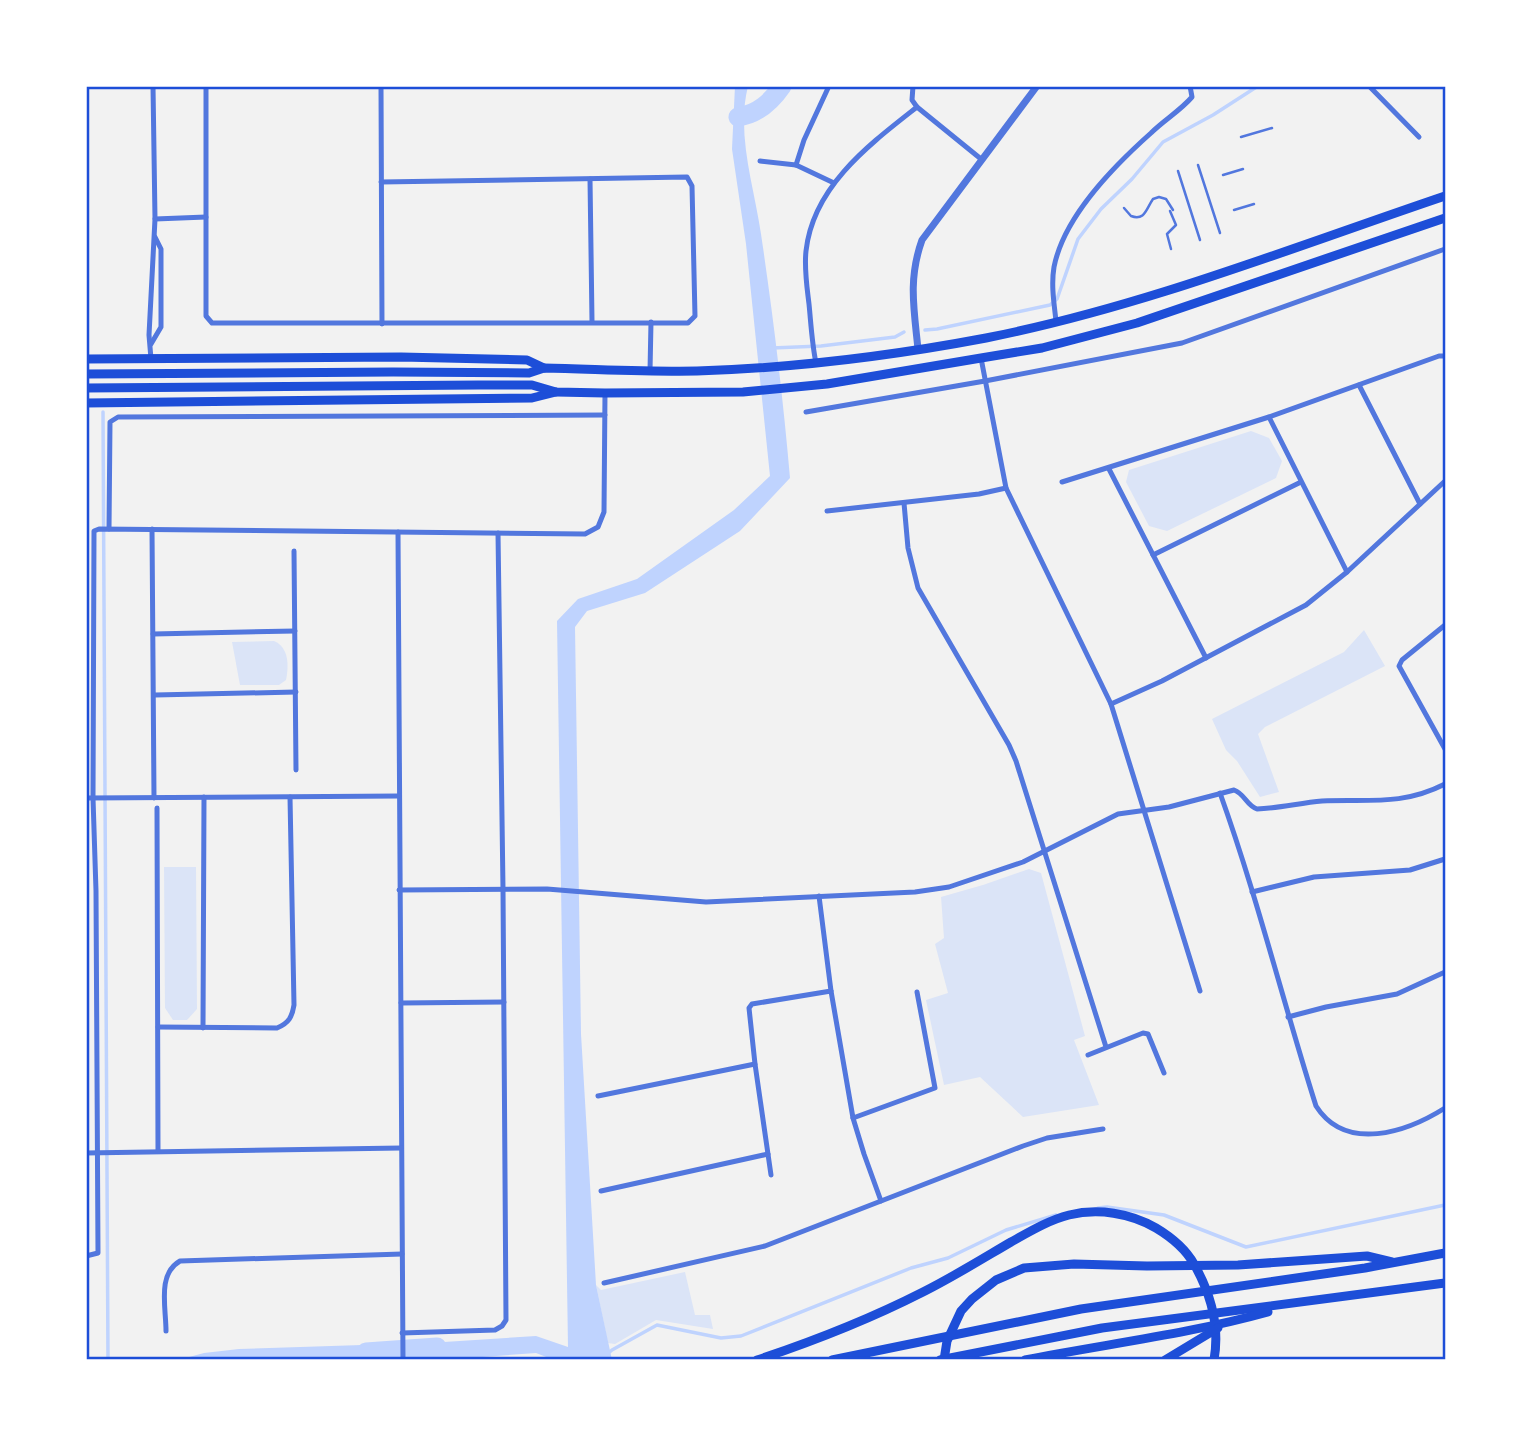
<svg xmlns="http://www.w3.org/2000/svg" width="1531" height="1446" font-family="'Titillium Web',sans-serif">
	<rect width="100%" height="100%" fill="#f2f2f2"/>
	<g fill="#dbe4f7">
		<polygon points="1251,431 1269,438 1282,461 1276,478 1167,531 1149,526 1126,482 1129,470"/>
		<polygon points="1364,630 1385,666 1265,727 1258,734 1279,792 1260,797 1237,761 1226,750 1212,719 1344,652"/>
		<path d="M 274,641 C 289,647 289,666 286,680 L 279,685 L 240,685 L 232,642 Z"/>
		<polygon points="164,867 196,867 197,1009 187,1020 173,1020 165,1008"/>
		<polygon points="1029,869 1041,873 1085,1036 1074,1040 1099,1105 1023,1117 980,1077 944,1085 926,1000 948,993 935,944 944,938 941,897 983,885"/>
		<polygon points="685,1272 695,1315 710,1315 713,1329 656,1320 615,1344 608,1343 596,1285 601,1290"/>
	</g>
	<g fill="#bfd3fe">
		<path d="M 735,86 L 748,86 C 736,134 754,186 761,234 C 773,315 783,396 790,478 L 740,531 L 645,593 L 587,611 L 575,627 L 581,1034 L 596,1285 L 612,1360 L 554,1360 L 536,1353 L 441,1360 L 413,1360 L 413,1344 L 536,1336 L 568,1347 L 557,621 L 578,599 L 637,579 L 734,510 L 770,476 L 746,244 L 732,149 Z"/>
		<polygon points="393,1344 392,1360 178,1360 204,1353 239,1349"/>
	</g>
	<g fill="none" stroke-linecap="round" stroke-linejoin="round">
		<g stroke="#bfd3fe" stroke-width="3.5">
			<polyline points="925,330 937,329 1050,305 1057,299 1078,239 1101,209 1132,179 1163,142 1213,115 1258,86"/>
			<polyline points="772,348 821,346 895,337 904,332"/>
			<polyline points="103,412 108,1360"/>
			<polyline points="1098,1208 1107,1207 1164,1215 1246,1247 1445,1205"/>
			<polyline points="600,1360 612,1350 657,1325 721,1338 741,1336 911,1268 948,1258 1006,1230 1056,1215"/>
		</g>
		<g stroke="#bfd3fe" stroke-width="19">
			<path d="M 738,117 C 758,114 771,102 782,86"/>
			<polyline points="366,1352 437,1347"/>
		</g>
		<g stroke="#5277de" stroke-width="2.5">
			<polyline points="1241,137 1272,128"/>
			<polyline points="1198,165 1220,233"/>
			<polyline points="1178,171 1200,240"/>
			<polyline points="1223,175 1243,169"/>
			<path d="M 1124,208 L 1131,216 C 1145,221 1146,209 1153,199 L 1159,197 L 1166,199 L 1173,210"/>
			<polyline points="1234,210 1254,204"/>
			<polyline points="1170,211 1176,225 1167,234 1171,249"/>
		</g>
		<g stroke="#5277de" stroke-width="5">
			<polyline points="206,86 206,316 212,323 688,323 695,316 692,186 687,177 381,182"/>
			<polyline points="381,86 382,324"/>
			<polyline points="913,86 912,100 917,107 981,159"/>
			<polyline points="1369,86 1419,137"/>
			<polyline points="760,161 796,165 834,183"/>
			<polyline points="796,165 804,140 829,86"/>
			<polyline points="590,179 592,321"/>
			<polyline points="155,219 206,217"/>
			<path d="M 1056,321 C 1054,303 1051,285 1054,267 C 1064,216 1114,166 1151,133 C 1164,120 1180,111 1192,97 L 1190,86"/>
			<polyline points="151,344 161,327 161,249 155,237"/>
			<polyline points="981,358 1006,488 1111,704 1200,991"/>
			<polyline points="151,359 149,335 155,219 153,86"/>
			<path d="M 816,363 C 812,344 811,324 809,304 C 807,287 804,269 806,251 C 813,186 870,144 917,107"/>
			<polyline points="650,371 651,322"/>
			<polyline points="1359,385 1420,504"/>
			<polyline points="806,412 985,381 1182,343 1445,249"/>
			<polyline points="1269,417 1347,572"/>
			<polyline points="1109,469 1206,658"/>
			<polyline points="1062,482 1269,417 1439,356 1445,356"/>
			<polyline points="904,503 908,548 918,588 1009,745 1016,761 1106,1047"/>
			<polyline points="827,511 979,494 1006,488"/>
			<polyline points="109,529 110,422 118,417 605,415"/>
			<polyline points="152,529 154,798"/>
			<polyline points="398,532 403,1360"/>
			<polyline points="294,551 296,770"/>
			<polyline points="1153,555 1301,482"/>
			<polyline points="1445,625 1402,660 1399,666 1445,749"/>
			<polyline points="153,634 295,631"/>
			<polyline points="155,695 296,692"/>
			<polyline points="1111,704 1162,681 1306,605 1347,572 1445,481"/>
			<path d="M 1220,793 C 1257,896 1283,1002 1316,1106 C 1346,1153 1407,1132 1445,1108"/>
			<polyline points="86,798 399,796"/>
			<polyline points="157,808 158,1151"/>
			<path d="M 399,890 L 547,889 L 706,902 L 915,892 L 949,887 L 1023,862 L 1118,814 L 1169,807 L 1234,790 C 1245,794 1246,805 1257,809 C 1279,808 1300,803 1322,801 C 1368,799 1402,806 1445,784"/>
			<polyline points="1252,892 1314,877 1410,870 1445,859"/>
			<polyline points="819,896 831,991 853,1118 864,1154 881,1201"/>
			<polyline points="401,1003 504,1002"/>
			<polyline points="1288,1017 1326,1007 1397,994 1445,972"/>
			<path d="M 158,1027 L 277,1028 C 289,1023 292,1017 294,1005 L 290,797"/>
			<polyline points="203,1028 204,797"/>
			<polyline points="1088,1055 1143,1033 1148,1034 1164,1073"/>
			<polyline points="598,1096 755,1064"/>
			<polyline points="853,1118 935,1088 917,992"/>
			<polyline points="86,1153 401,1148"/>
			<polyline points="771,1175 755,1064 749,1008 752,1004 831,991"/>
			<polyline points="601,1191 768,1154"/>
			<polyline points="86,1256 98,1253 96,891 93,798 94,531 99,529 585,534 598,527 604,512 605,393"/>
			<polyline points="604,1283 765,1246 1023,1146 1047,1138 1103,1129"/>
			<path d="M 166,1331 C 166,1307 157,1274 180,1261 L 402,1254"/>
			<polyline points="402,1333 495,1330 502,1326 506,1320 503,889 498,533"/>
		</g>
		<path stroke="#5277de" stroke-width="7" d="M 918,349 C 914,309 908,279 922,240 L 1037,86"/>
		<g stroke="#1d4ed8" stroke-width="9">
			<polyline points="86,359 401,357 527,360 544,368"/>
			<polyline points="86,403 532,398 556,392"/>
		</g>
		<g stroke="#1d4ed8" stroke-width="9">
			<path d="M 86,374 L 393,372 L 529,373 L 544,368 C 595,369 646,372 697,371 C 794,368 891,356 986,338 C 1143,307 1294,247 1445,196"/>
			<polyline points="86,388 479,385 532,385 556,392 605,393 743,392 827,384 981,358 1042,348 1137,323 1445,218"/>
			<path d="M 757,1360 C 814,1341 870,1319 923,1292 C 953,1277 982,1259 1011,1242 C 1029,1232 1049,1220 1069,1215 C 1098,1208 1130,1213 1156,1228 C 1171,1237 1185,1248 1194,1264 C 1211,1294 1220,1326 1214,1360"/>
			<polyline points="832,1360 1081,1309 1365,1268 1445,1253"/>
			<polyline points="940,1360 1102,1328 1445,1283"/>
			<polyline points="944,1360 947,1341 961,1311 972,1299 996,1280 1024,1268 1074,1264 1147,1266 1238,1265 1367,1256 1392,1262"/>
			<path d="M 1025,1360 C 1106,1344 1189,1334 1268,1312"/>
			<polyline points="1165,1360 1218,1328"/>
		</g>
	</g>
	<rect width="1531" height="1446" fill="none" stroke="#ffffff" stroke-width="175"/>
	<rect x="88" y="88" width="1356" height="1270" fill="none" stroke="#1d4ed8" stroke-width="2.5"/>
</svg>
